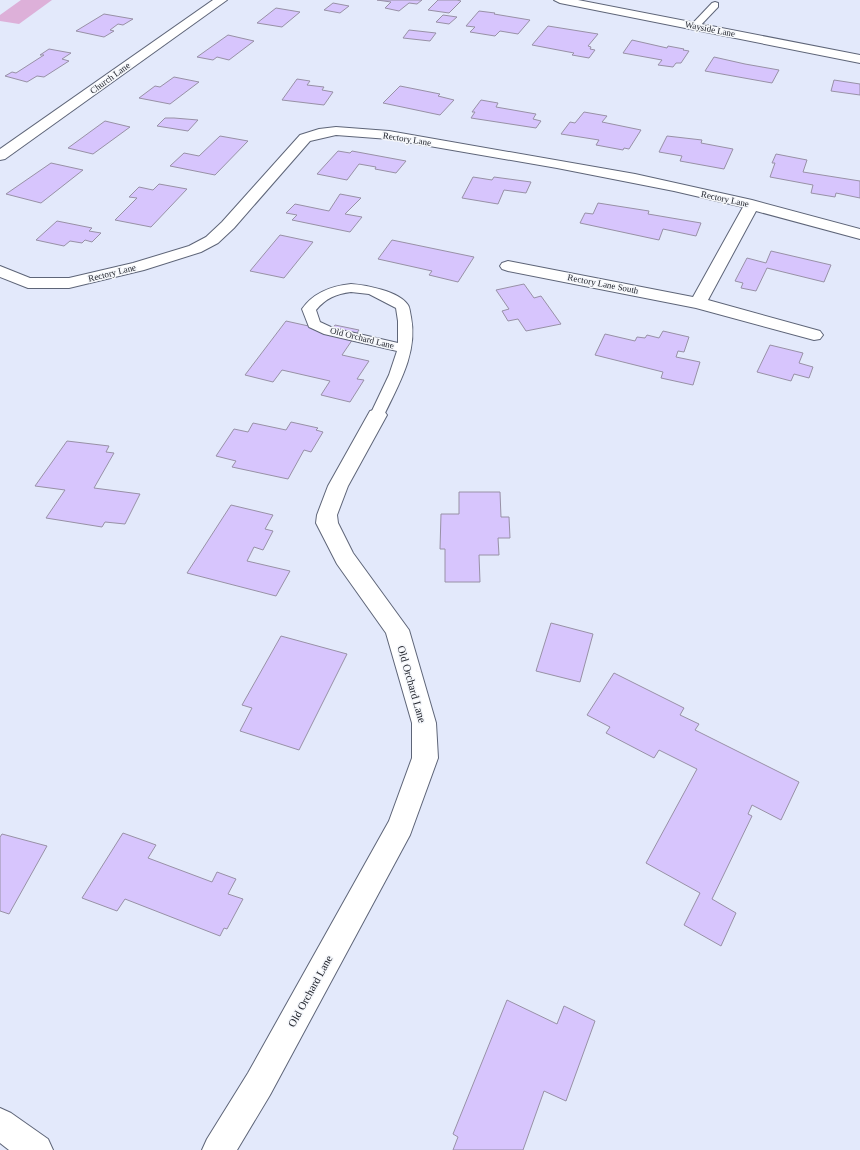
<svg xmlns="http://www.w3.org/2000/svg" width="860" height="1150" font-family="Georgia,serif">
	<rect width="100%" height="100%" fill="#e3e9fb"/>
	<polygon fill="#ddb0d9" points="21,0 52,0 19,24 0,21 0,15"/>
	<g fill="#d7c5fd" stroke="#9891a6">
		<polygon points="377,0 422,0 417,4 409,3 399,11 385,8 391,2"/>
		<polygon points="438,0 457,0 461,1 449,13 428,10"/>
		<polygon points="333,3 349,6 340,13 324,10"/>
		<polygon points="276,8 300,12 282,27 257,23"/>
		<polygon points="479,11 495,13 494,14 530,20 518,34 500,31 495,36 470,32 475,27 466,26"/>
		<polygon points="104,14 133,19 123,25 118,24 110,30 114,31 104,37 76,31"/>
		<polygon points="443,15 457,17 449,24 436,22"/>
		<polygon points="548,26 598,34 588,46 591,47 590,49 595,50 589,58 572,55 574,53 532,45"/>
		<polygon points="409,30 436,33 430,41 403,38"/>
		<polygon points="228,35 254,41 229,60 217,57 213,60 197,57"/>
		<polygon points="632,40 667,48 668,46 684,49 683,50 689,51 681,63 676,63 673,67 658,65 662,60 623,53"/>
		<polygon points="49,49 71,53 62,59 69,61 44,77 37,76 27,82 5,76 12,72 16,73 44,55 40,55"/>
		<polygon points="714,57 745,64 779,70 772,83 705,71"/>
		<polygon points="174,77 199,82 170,104 139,98 155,86 160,87"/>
		<polygon points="297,79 310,81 307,85 324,87 322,90 333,92 324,105 282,100"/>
		<polygon points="834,80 860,84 860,95 831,91"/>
		<polygon points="400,86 440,94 438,96 454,100 440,115 383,103"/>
		<polygon points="481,100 498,103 496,107 536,114 533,119 541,121 536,128 471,118 475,112 472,112"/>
		<polygon points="584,112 607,116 602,122 641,130 629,149 624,148 623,150 596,145 599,140 561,134 570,122 575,123"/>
		<polygon points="165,118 174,118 198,120 188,131 157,126"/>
		<polygon points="105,121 130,127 93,154 68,148"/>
		<polygon points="220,136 248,141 215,175 170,166 184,153 199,156"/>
		<polygon points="667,136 702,140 701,143 733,149 724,169 680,161 682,156 659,152"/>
		<polygon points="338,151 350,153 352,151 406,161 396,173 375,169 376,167 359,164 347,180 317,174"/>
		<polygon points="776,154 807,160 803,172 860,181 860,198 836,193 835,197 811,193 813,185 770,177 775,163 772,163"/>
		<polygon points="51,163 83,170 41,203 6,194"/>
		<polygon points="473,177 492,180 494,177 531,182 526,193 504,190 498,204 462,198"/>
		<polygon points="159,184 187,189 151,227 115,220 137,198 129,197 139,187 153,190"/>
		<polygon points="340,194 361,198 345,214 362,217 350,232 292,220 297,215 286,213 295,204 329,211"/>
		<polygon points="598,203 649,211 648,214 701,223 696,236 663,229 659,240 580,223 585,213 593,214"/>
		<polygon points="57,221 92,228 89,231 101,233 92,242 85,240 82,243 70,241 64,246 36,240"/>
		<polygon points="280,235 313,242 284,278 250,271"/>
		<polygon points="392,240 474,257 458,282 429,275 432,271 378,259"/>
		<polygon points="771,251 831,265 824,282 767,268 756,291 741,288 743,283 735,281 747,258 766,263"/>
		<polygon points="524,284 534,298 541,296 561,324 526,331 518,319 508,321 502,311 509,309 496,290"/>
		<polygon points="286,321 331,331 335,325 359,330 342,355 369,361 357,379 364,380 350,402 321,395 330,381 282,370 273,382 245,375"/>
		<polygon points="663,331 689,337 684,352 678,351 676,357 700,362 693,385 661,378 663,372 595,355 605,334 635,341 637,337 645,338 647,335 659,338"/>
		<polygon points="770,345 803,353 799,363 813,367 809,378 794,374 791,381 757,372"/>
		<polygon points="291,422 318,428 316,430 323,432 311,452 304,450 288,479 232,467 236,461 216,456 234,429 248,432 253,423 286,430"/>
		<polygon points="67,441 109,446 106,452 114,453 94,488 140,494 125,524 105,522 102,527 46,518 65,490 35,486"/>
		<polygon points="459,492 500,492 501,517 509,517 510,538 498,538 499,555 479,555 480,582 445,582 445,549 440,549 441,514 459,514"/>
		<polygon points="231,505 273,515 265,529 273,531 263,550 254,547 247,561 290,571 276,596 187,573"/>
		<polygon points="551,623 593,634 580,682 536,671"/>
		<polygon points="281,636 347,654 299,750 240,731 252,708 242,705"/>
		<polygon points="614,673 684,708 680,715 699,724 695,730 799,782 781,820 752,805 748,814 752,816 712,899 736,913 721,946 684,925 700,893 646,863 697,769 659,750 654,758 606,733 610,727 587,715"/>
		<polygon points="123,833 156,845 148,858 212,882 217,872 236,879 228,894 243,899 227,929 224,928 220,936 125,899 117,911 82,898"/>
		<polygon points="2,834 47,846 9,914 0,911 0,837"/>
		<polygon points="507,1000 557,1024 564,1006 595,1021 566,1101 544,1091 523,1150 453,1150 458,1137 453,1134"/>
	</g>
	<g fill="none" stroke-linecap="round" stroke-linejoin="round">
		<g stroke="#5e6578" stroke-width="2">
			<g id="service">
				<polygon points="715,2 718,3 718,7 698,28 692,28 692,24 712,3"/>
				<path d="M 351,284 C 366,285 399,291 408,305 C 410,308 410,313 411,317 C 418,352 399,384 384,415 L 382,418 L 377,420 L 372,418 L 370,415 L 389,375 L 397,351 L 324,334 L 309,327 L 302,309 C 314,292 332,286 351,284 ZM 351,292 L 369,294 L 396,308 L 398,321 L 398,343 L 333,328 L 320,322 L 316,310 C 326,298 336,294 351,292 Z"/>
			</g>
		</g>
		<g stroke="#5e6578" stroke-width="2">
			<g id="minor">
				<polygon points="554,0 578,0 860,55 860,63 560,3"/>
				<polygon points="336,127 389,131 635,174 752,200 860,229 860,239 756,211 708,300 820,331 823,335 820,339 814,340 696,308 508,271 502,269 500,266 502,263 508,261 693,297 743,207 674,191 557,168 389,139 336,135 310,141 234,228 218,243 201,252 144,270 69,288 28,288 0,277 0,266 30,278 69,278 133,263 189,246 206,237 222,222 300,135 319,129"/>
				<polygon points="377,409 384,411 387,415 348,486 337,515 338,523 353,553 409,630 436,723 438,758 410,835 270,1095 237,1150 202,1150 207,1139 248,1073 389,821 412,758 412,723 386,633 337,564 316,523 317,515 328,486 370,411"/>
			</g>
		</g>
		<g stroke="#5e6578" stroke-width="2">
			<g id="tertiary">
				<polygon points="213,0 227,0 5,159 0,160 0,149"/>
				<polygon points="0,1108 11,1113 48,1139 53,1150 9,1150 0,1143"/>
			</g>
		</g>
		<use href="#service" fill="#fff" fill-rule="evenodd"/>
		<use href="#minor" fill="#fff" fill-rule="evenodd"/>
		<use href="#tertiary" fill="#fff" fill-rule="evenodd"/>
	</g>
	<g text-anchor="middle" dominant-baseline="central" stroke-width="3" stroke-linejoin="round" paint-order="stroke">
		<g font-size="9" fill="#1e2129" stroke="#f5f7fb">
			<text transform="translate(710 29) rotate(11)">Wayside Lane</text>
			<text transform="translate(110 78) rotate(-36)">Church Lane</text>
			<text transform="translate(407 139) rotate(9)">Rectory Lane</text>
			<text transform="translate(725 199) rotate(12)">Rectory Lane</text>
			<text transform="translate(112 273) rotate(-14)">Rectory Lane</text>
			<text transform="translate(603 284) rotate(11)">Rectory Lane South</text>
			<text transform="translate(362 338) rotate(14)">Old Orchard Lane</text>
		</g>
		<g font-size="11" fill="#1e2129" stroke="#f5f7fb">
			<text transform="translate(412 684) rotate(74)">Old Orchard Lane</text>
			<text transform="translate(310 991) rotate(-61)">Old Orchard Lane</text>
		</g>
	</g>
</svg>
